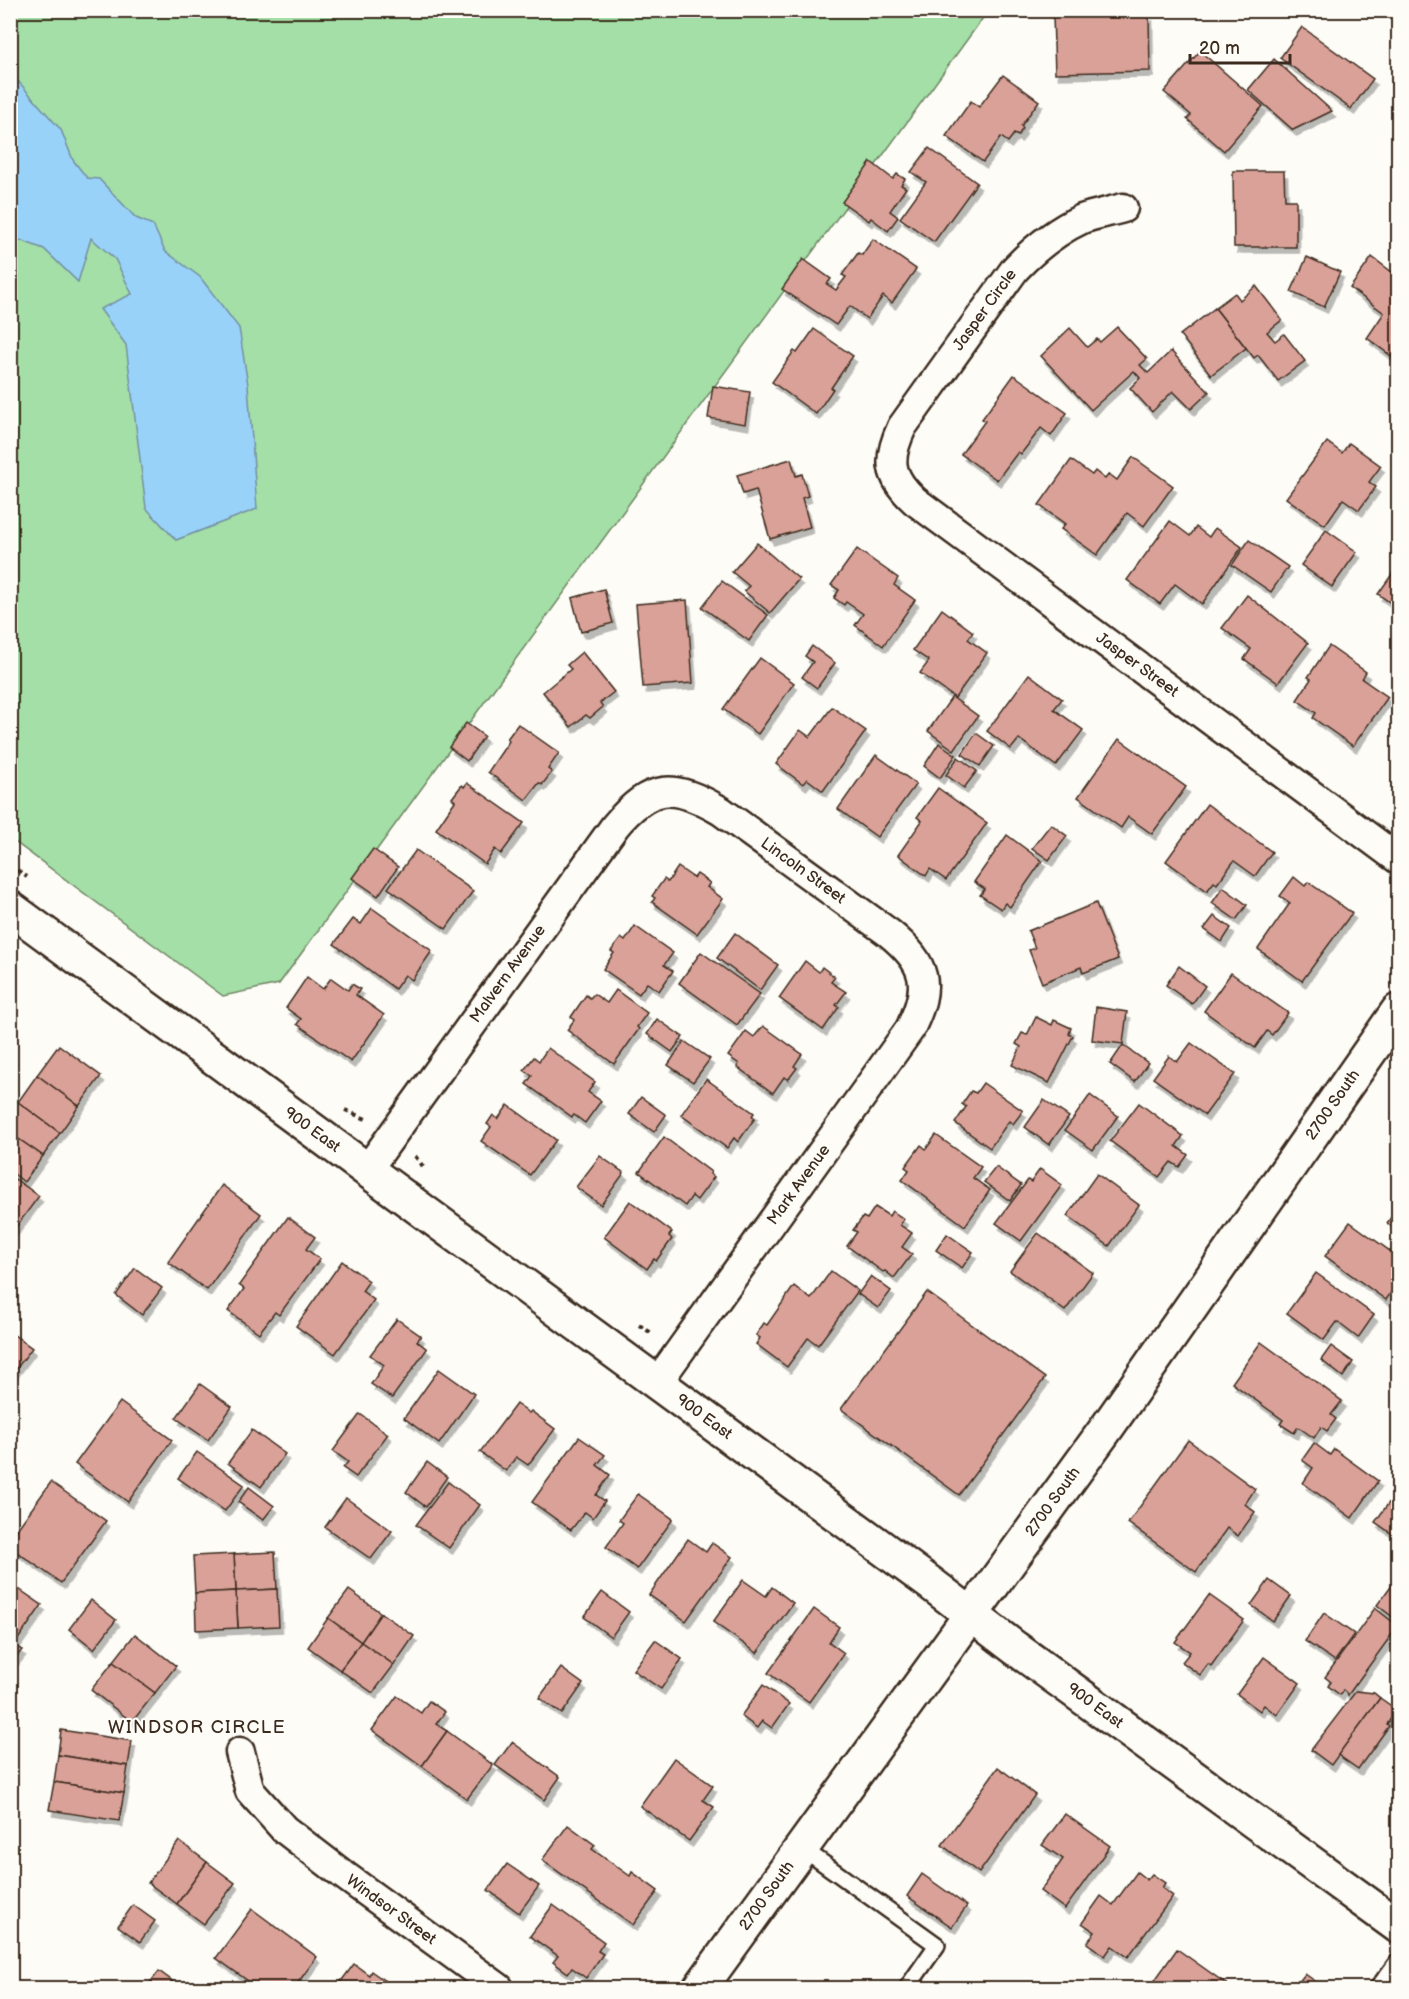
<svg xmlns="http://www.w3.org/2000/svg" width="1409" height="1999" font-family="'Balsamiq Sans',sans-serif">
	<defs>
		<filter id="shadow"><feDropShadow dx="3.5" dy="6" stdDeviation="0" flood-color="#0004"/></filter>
	</defs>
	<rect width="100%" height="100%" fill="#fdfcf7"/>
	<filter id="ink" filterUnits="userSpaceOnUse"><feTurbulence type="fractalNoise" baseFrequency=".0167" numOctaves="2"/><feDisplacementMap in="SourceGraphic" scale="12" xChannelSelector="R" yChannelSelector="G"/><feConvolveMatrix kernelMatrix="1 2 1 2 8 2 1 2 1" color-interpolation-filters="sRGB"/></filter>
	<g filter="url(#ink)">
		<polygon fill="#a3dfa6" stroke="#6f8462" stroke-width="1.5" points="11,11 988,11 279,984 223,996 11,839"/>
		<polygon fill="#99d2f9" stroke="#738fa1" stroke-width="1.5" points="11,77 17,80 61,130 73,160 87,178 99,179 136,218 153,225 165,251 200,277 239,328 248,385 257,509 176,540 146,508 126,345 100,309 132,294 115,259 91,238 78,282 44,249 20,240 11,244"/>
		<g fill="#daa198" stroke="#3b2a1e" stroke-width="1.5" filter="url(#shadow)">
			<polygon points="1105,10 1125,10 1125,15 1149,15 1150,71 1055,73 1053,16 1105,15"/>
			<polygon points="1302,27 1373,79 1351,109 1280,58"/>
			<polygon points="1200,51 1263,106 1224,151 1187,119 1191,115 1164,92"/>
			<polygon points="1274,59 1332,111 1293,130 1248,90"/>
			<polygon points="1003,75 1039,101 1021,126 1023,128 1018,136 1014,134 1008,142 1001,137 983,162 946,136 971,101 979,107"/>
			<polygon points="929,148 977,183 934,242 900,218 926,182 911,172"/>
			<polygon points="871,162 893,179 897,174 905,179 901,185 906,188 890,211 898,217 888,231 871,218 869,221 842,202"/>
			<polygon points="1233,171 1284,171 1285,200 1296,200 1296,247 1234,247"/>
			<polygon points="873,239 916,269 892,303 883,296 867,319 850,306 836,325 782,289 803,259 831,279 827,284 836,290 846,277 842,275 858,253 862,255"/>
			<polygon points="1307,257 1340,272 1324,307 1291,292"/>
			<polygon points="1372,257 1396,275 1398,271 1398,361 1367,338 1384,313 1350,288"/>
			<polygon points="1256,286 1282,320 1267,332 1275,341 1284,334 1305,361 1278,381 1258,355 1254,358 1215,308 1235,293 1240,300"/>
			<polygon points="1215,308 1246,348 1211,375 1180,335"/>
			<polygon points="1117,327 1147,359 1140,365 1148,373 1171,351 1209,392 1191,409 1173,391 1152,412 1130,388 1140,378 1134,371 1091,410 1041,356 1070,328 1087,347 1097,339 1100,342"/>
			<polygon points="814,329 853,356 831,388 833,389 816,414 772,382 794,351 797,353"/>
			<polygon points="1014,375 1067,413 1051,436 1041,428 1021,454 1018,452 997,480 961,454 985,421 982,419"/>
			<polygon points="713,386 750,392 745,424 708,418"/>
			<polygon points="1327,442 1342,453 1349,443 1381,466 1369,482 1376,487 1359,510 1343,499 1325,525 1286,498"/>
			<polygon points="1133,457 1173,486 1144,526 1127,513 1097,555 1061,529 1065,524 1039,505 1071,460 1092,475 1095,471 1105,479 1109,474 1117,480"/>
			<polygon points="791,459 796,476 802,474 808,496 802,498 810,527 770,539 756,490 743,494 737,475"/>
			<polygon points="1170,521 1190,536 1196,527 1209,537 1215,528 1242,547 1202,604 1175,584 1160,604 1127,580"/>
			<polygon points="1326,530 1357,552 1332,587 1301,565"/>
			<polygon points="1249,540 1288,567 1271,592 1232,565"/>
			<polygon points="757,543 799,579 770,613 744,591 749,586 732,572"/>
			<polygon points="857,549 898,578 894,585 915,600 883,646 855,625 863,614 846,602 844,605 834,598 839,590 831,585"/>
			<polygon points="1395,570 1398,572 1398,608 1378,594"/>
			<polygon points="722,581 768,615 749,641 702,607"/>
			<polygon points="604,589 613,623 581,632 572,598"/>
			<polygon points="1247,595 1308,643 1278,683 1244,659 1251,649 1222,628"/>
			<polygon points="687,600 693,683 643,687 636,604"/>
			<polygon points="942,609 973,632 968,639 987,653 955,698 920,673 929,661 913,650"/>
			<polygon points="812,646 835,663 817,688 802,677 813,662 805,656"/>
			<polygon points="1329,646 1366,672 1362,679 1388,697 1353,746 1313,718 1316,713 1297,700 1311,679 1308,677"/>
			<polygon points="582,652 614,692 600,703 603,707 590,718 586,715 571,727 543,692 571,669 567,665"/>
			<polygon points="760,658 794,683 758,734 723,709"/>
			<polygon points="1029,674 1062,699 1054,709 1083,730 1056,766 1019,739 1011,749 987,731"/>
			<polygon points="952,697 978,716 954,750 928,731"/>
			<polygon points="832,707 866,731 823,791 807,779 803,784 776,764 800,730 810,737"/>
			<polygon points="466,723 484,736 467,761 449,747"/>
			<polygon points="518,724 559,753 548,769 552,772 542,785 539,783 526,800 488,772 509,741 507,739"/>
			<polygon points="976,733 994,746 980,766 962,754"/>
			<polygon points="1119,739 1186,787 1152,834 1128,817 1121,828 1078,797"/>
			<polygon points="939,743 956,755 940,778 924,766"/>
			<polygon points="876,755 916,784 877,837 838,809"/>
			<polygon points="958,757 977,771 964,788 946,775"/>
			<polygon points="467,783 524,823 501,854 495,849 485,864 436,829 455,801 452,798 462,785 464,787"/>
			<polygon points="938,788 987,823 946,880 930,869 926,876 898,855 922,821 917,817"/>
			<polygon points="1207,804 1272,852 1255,876 1234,861 1217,884 1214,882 1207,891 1166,861"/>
			<polygon points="1051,824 1067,836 1049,860 1032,848"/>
			<polygon points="1007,835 1042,861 1010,907 1005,903 1001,909 980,895 985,889 974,882"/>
			<polygon points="373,849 398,867 378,896 352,878"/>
			<polygon points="416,850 473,891 446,929 388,888"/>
			<polygon points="678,867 694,878 697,874 710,883 707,887 723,899 697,934 652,902 655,898 652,896 664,879 668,882"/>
			<polygon points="1294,877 1305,886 1308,882 1352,913 1302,981 1258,949 1290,903 1280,896"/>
			<polygon points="1223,887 1247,905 1236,920 1212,903"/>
			<polygon points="1096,903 1118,959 1083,973 1081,967 1042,983 1029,950 1035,948 1028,931"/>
			<polygon points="372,908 432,951 412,980 405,975 395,989 334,944 353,919 361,924"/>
			<polygon points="1214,916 1231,928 1222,942 1204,929"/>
			<polygon points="635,926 673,953 664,965 673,971 659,991 647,983 639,994 603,969 614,953 611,951 621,938 625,941"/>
			<polygon points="735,933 778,965 760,990 717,958"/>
			<polygon points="701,952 760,994 737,1025 679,983"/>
			<polygon points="805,961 819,972 822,967 835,977 831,982 846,992 836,1005 839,1007 823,1030 779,998"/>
			<polygon points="1179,966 1205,986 1192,1004 1166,985"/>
			<polygon points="1231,973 1288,1013 1272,1035 1267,1031 1255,1048 1204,1011"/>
			<polygon points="307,977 323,989 331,978 348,990 352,984 360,989 356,995 384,1015 351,1062 297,1024 301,1019 286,1008"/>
			<polygon points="616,990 647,1013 637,1027 639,1029 614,1064 567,1030 574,1020 571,1017 586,995 590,998 594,994 607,1003"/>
			<polygon points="1096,1007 1127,1012 1123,1044 1092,1040"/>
			<polygon points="1036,1017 1052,1025 1054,1020 1071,1028 1069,1034 1073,1036 1049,1083 1012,1065 1021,1047 1016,1044 1022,1033 1027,1035"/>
			<polygon points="657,1019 683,1037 672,1052 647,1034"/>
			<polygon points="763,1026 802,1054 794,1066 797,1068 788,1080 784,1077 773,1093 737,1067 739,1064 728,1056 746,1031 754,1037"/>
			<polygon points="684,1041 710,1059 693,1082 668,1065"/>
			<polygon points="1191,1043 1235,1074 1205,1115 1153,1078 1169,1056 1177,1062"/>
			<polygon points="59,1045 101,1076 79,1106 37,1075"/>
			<polygon points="1123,1045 1148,1063 1135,1082 1110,1064"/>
			<polygon points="548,1048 595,1082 588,1092 601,1101 585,1123 574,1115 572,1117 526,1084 532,1076 524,1070 534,1057 539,1061"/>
			<polygon points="37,1075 79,1106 60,1133 18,1102"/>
			<polygon points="706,1079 754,1113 752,1116 755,1118 738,1142 734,1138 727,1148 681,1115"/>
			<polygon points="983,1083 1023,1111 1013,1124 1009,1121 990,1148 955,1123 966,1107 962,1104 971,1091 976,1093"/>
			<polygon points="1090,1095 1118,1116 1093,1150 1065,1130"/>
			<polygon points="641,1097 666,1115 654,1132 629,1114"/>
			<polygon points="1044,1100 1069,1117 1049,1145 1025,1127"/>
			<polygon points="18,1102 60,1133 43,1156 10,1133 10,1112"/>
			<polygon points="1139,1103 1183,1136 1176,1146 1188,1155 1179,1167 1171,1162 1159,1177 1110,1141"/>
			<polygon points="508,1105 556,1140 530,1175 481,1141 491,1127 487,1124 493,1115 498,1119"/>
			<polygon points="10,1133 43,1156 24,1182 10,1171"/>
			<polygon points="936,1135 981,1167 973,1178 990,1190 965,1226 902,1180 909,1170 905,1167 921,1145 926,1149"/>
			<polygon points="664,1137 711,1172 710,1174 714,1177 697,1200 692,1196 685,1206 639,1172"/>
			<polygon points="600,1156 624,1173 601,1205 576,1187"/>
			<polygon points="996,1167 1021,1185 1010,1201 984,1182"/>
			<polygon points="1040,1169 1062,1185 1021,1241 996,1223 1028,1180 1031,1182"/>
			<polygon points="1097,1174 1139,1205 1109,1246 1067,1216"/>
			<polygon points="15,1179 39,1196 10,1235 10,1185"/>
			<polygon points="222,1185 261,1214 207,1290 168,1262"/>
			<polygon points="630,1201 672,1232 669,1236 672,1239 656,1261 654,1259 647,1269 604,1237"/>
			<polygon points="875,1207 889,1216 892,1211 904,1219 900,1225 912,1233 902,1247 912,1254 894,1278 885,1271 883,1272 847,1246 857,1232 853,1230 863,1217 867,1219"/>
			<polygon points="1398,1207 1398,1232 1387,1223"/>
			<polygon points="288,1217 315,1237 306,1249 320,1259 279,1315 275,1312 259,1333 228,1311 244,1289 239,1285"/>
			<polygon points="1350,1222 1398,1257 1398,1282 1386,1300 1325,1256"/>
			<polygon points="1038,1233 1093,1273 1065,1311 1010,1271"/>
			<polygon points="947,1234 973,1252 962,1268 936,1250"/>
			<polygon points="342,1261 369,1281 362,1291 374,1300 335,1354 296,1326"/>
			<polygon points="135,1268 162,1288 142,1315 116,1295"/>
			<polygon points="831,1271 858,1291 818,1345 808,1338 787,1367 756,1344 760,1338 756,1335 764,1323 767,1325 794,1286 811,1299"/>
			<polygon points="1316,1273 1374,1315 1358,1338 1337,1322 1324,1340 1287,1313"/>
			<polygon points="871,1276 891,1291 878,1308 858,1294"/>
			<polygon points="927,1292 1045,1378 959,1495 841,1409"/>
			<polygon points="397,1319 421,1336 417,1341 427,1349 392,1398 371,1384 384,1365 370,1355"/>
			<polygon points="10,1332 32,1348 10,1377"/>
			<polygon points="1261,1342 1342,1401 1331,1415 1336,1419 1327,1431 1321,1427 1314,1438 1298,1427 1294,1433 1280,1424 1283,1420 1232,1383"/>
			<polygon points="1331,1346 1353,1362 1343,1377 1321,1360"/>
			<polygon points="439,1369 474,1394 439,1444 404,1418"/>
			<polygon points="200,1384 232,1407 208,1440 176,1418"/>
			<polygon points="120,1402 172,1440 128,1502 75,1464"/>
			<polygon points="516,1404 529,1413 531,1411 555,1429 528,1465 516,1457 506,1471 480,1452"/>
			<polygon points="360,1414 388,1434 356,1477 343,1468 348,1462 333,1451"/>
			<polygon points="252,1430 285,1454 261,1487 228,1463"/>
			<polygon points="579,1437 605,1455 597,1465 610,1475 596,1495 605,1501 593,1518 585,1512 571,1530 532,1502"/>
			<polygon points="1188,1440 1255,1489 1245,1504 1255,1512 1238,1536 1227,1528 1196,1572 1128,1523"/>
			<polygon points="1314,1443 1330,1455 1334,1449 1378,1481 1352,1518 1303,1483 1313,1468 1302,1460"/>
			<polygon points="197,1452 244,1485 225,1511 178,1478"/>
			<polygon points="427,1462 447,1477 426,1507 406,1492"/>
			<polygon points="51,1482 106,1521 61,1583 10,1547 10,1539"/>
			<polygon points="448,1482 480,1505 449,1548 416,1525"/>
			<polygon points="249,1487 274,1506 263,1520 238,1502"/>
			<polygon points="638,1494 673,1519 637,1569 606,1547 623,1523 619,1520"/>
			<polygon points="1393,1497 1398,1501 1398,1538 1375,1522"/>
			<polygon points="346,1498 392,1531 371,1559 325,1527"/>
			<polygon points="688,1539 706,1552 712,1543 732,1557 686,1621 649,1595"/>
			<polygon points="275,1552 277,1589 236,1591 234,1554"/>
			<polygon points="234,1554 236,1591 195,1593 193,1556"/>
			<polygon points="1396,1579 1398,1581 1398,1621 1377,1605"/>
			<polygon points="743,1580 766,1596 772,1587 793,1603 757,1653 713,1622"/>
			<polygon points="1269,1580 1291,1596 1273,1621 1251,1605"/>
			<polygon points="10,1583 42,1605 14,1645 22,1650 10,1665"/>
			<polygon points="277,1589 279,1626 238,1628 236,1591"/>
			<polygon points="349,1590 381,1613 361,1642 328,1618"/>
			<polygon points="236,1591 238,1628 196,1630 195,1593"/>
			<polygon points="602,1592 629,1612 611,1637 584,1617"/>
			<polygon points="1209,1595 1244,1620 1211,1666 1208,1664 1200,1675 1182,1662 1190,1652 1175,1642"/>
			<polygon points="91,1600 116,1620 94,1649 69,1629"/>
			<polygon points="1375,1608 1398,1626 1348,1695 1343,1690 1340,1695 1328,1686 1331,1682 1325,1677"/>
			<polygon points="814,1609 839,1627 829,1642 844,1653 809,1702 768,1673"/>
			<polygon points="381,1613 414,1636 394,1665 361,1642"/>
			<polygon points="1324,1613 1354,1634 1335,1661 1305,1641"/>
			<polygon points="328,1618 361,1642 340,1670 308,1647"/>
			<polygon points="135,1634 176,1666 155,1693 113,1662"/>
			<polygon points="655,1640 682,1659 661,1689 633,1670"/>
			<polygon points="361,1642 394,1665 373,1693 340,1670"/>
			<polygon points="1264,1657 1300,1683 1277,1715 1264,1705 1260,1711 1237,1694"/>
			<polygon points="113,1662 155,1693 132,1722 91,1690"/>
			<polygon points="561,1668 583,1684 562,1714 539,1698"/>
			<polygon points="763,1685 789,1704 772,1728 762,1721 757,1728 741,1716"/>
			<polygon points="1356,1691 1374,1693 1380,1698 1331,1765 1311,1750"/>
			<polygon points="397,1696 421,1713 429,1701 445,1712 436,1724 447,1731 422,1766 372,1730"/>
			<polygon points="1380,1698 1397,1710 1387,1724 1389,1726 1358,1769 1338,1755"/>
			<polygon points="61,1730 132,1741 128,1766 58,1755"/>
			<polygon points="447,1731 493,1765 467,1799 422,1766"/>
			<polygon points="512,1742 560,1777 544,1800 495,1765"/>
			<polygon points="58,1755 128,1766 124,1793 54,1782"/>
			<polygon points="674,1758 713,1786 703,1800 714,1807 689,1841 640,1806"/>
			<polygon points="998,1767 1035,1795 979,1873 942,1845"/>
			<polygon points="54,1782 124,1793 119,1821 49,1810"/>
			<polygon points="1065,1814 1110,1846 1065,1909 1040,1891 1063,1859 1042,1845"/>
			<polygon points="568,1825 595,1845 592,1849 630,1876 632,1872 658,1891 633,1925 542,1860"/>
			<polygon points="179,1841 207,1862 177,1904 148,1883"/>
			<polygon points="207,1862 235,1883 204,1924 177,1904"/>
			<polygon points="507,1864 539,1886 519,1913 488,1890"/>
			<polygon points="1137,1872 1147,1880 1152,1874 1165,1883 1162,1888 1173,1896 1128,1957 1112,1946 1105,1956 1087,1943 1095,1932 1082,1923 1101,1896 1113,1905"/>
			<polygon points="922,1874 967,1906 952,1927 907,1896"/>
			<polygon points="133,1905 155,1921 140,1942 118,1926"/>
			<polygon points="553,1905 604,1942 598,1951 603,1954 586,1978 572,1968 568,1973 553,1962 558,1956 530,1936"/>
			<polygon points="252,1909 317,1957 294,1988 258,1988 216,1958"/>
			<polygon points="1177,1949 1232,1988 1167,1988 1155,1980"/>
			<polygon points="354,1964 369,1975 371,1971 395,1988 336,1988"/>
			<polygon points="159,1971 175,1983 171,1988 146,1988"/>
			<polygon points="1305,1974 1325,1988 1294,1988"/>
		</g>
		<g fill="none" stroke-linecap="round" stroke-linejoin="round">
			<g stroke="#3b2a1e" stroke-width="20">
				<g id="service">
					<polyline points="802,1848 937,1945 907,1988"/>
					<polyline points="1378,1988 1398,1961"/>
				</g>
			</g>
			<g stroke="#3b2a1e" stroke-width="33">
				<g id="minor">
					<path d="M 1123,208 C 1110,212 1095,214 1082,219 C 1056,231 1035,248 1015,269 L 902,427 C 887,459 888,476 915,501 L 1398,859"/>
					<path d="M 367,1170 L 615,826 C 651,783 673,783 721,811 L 889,933 C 927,964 932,985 910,1029 L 657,1383"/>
					<polyline points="240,1752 250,1791 284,1829 345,1876 499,1988"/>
				</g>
			</g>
			<g stroke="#3b2a1e" stroke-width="38">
				<g id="tertiary">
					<polyline points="10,908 930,1583 1015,1648 1398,1926"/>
					<polyline points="700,1988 1108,1426 1398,1011"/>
				</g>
			</g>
			<g stroke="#3b2a1e" stroke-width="4" stroke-dasharray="4.5 4.5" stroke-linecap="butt">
				<polyline points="10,865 27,877"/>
				<polyline points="345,1110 366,1119"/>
				<polyline points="415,1156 425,1169"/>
				<polyline points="639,1325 653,1334"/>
			</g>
			<use href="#service" stroke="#fdfcf7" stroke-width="15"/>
			<use href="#minor" stroke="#fdfcf7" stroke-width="28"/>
			<use href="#tertiary" stroke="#fdfcf7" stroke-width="33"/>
		</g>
	</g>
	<g text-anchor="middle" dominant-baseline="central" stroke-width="4.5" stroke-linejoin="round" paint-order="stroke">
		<g font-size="16" fill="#3b2a1e" stroke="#fdfcf7">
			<text transform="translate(985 310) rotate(-54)">Jasper Circle</text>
			<text transform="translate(1137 665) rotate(36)">Jasper Street</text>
			<text transform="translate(803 871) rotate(36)">Lincoln Street</text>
			<text transform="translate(508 974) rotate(-54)">Malvern Avenue</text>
			<text transform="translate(1333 1105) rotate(-55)">2700 South</text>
			<text transform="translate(312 1130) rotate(36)">900 East</text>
			<text transform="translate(799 1185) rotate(-54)">Mark Avenue</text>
			<text transform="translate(704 1417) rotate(36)">900 East</text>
			<text transform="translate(1053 1502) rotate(-54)">2700 South</text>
			<text transform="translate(1095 1706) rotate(36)">900 East</text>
			<text transform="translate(767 1896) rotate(-54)">2700 South</text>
			<text transform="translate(391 1910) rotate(36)">Windsor Street</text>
		</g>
		<g font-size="18" letter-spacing="1.5" fill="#3b2a1e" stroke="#fdfcf7">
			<text x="197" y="1727">WINDSOR CIRCLE</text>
		</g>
	</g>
	<rect width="1409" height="1999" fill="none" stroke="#fdfcf7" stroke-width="36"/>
	<rect x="18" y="18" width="1373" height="1963" fill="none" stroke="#3b2a1e" stroke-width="2" filter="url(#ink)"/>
	<path d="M1190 54v9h100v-9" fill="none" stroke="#3b2a1e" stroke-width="3"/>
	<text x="1199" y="54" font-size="18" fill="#3b2a1e" stroke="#fdfcf7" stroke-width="4.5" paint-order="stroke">20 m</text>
</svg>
